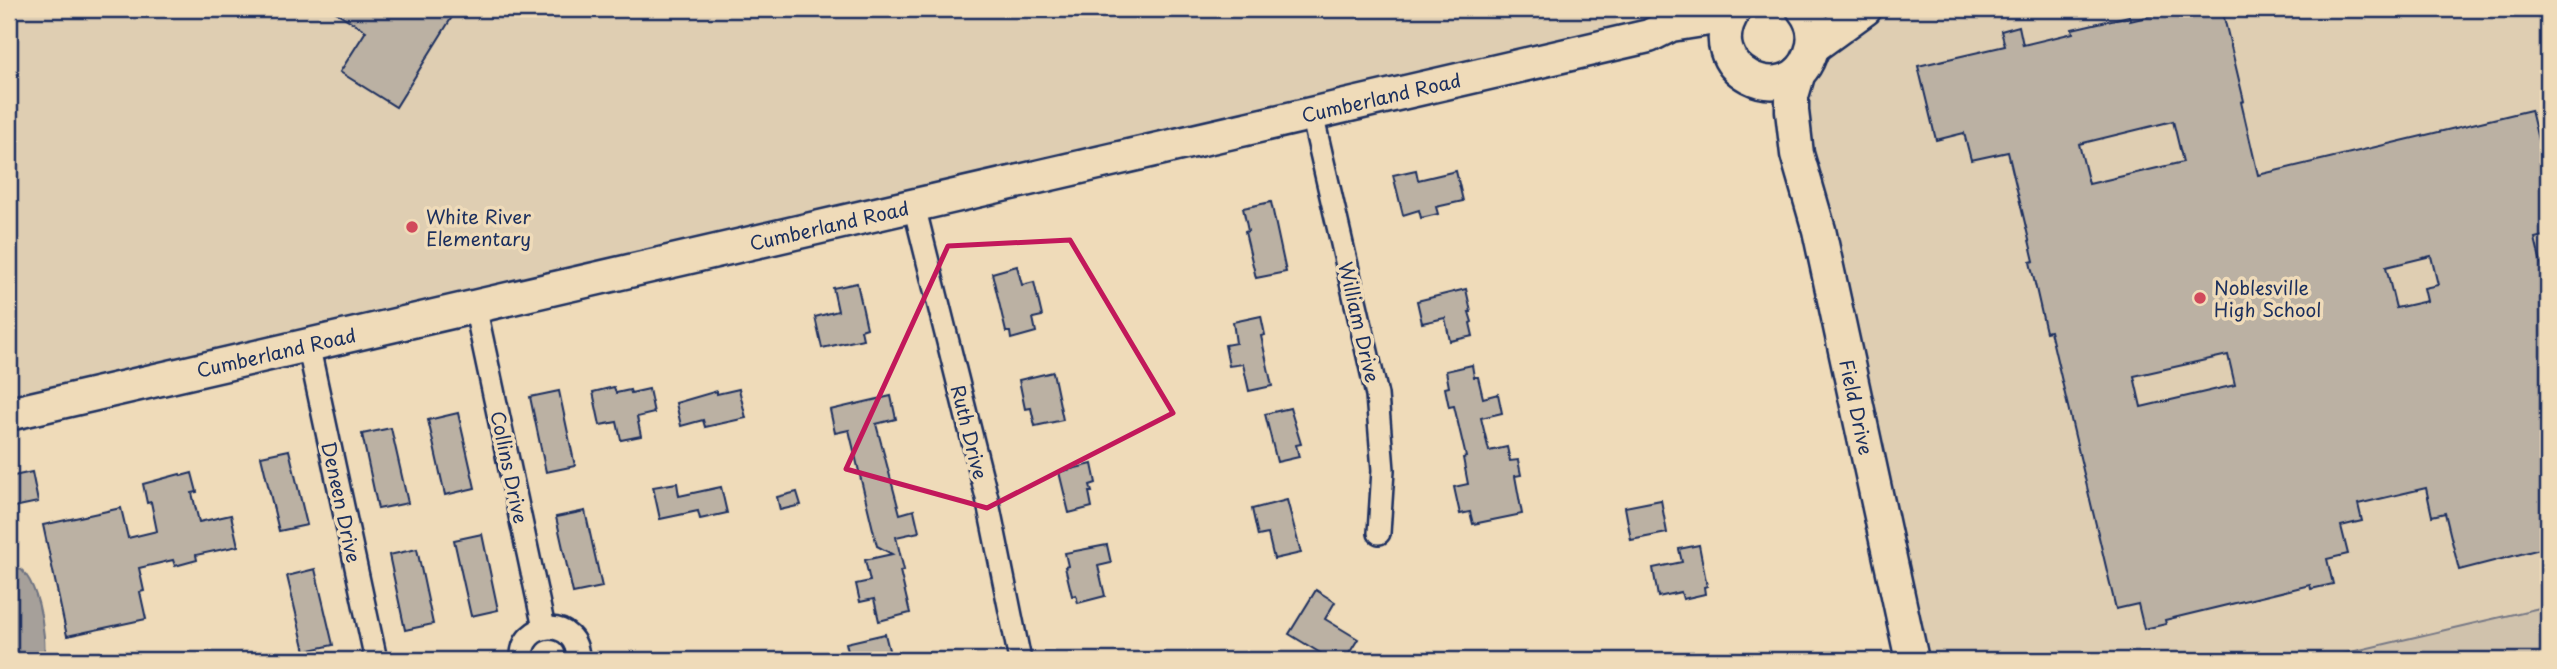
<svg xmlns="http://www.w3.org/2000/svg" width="2557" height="669" font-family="'Playpen Sans',sans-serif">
	<rect width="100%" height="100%" fill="#efdbb9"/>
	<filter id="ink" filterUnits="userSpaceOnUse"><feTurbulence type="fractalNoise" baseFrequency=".0143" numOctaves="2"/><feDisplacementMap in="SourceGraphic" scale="14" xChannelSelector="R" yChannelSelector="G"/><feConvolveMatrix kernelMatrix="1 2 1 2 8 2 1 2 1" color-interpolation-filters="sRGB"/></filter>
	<g filter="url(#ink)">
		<g fill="#dfceb2">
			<polygon points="9,9 1613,9 1621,40 9,414"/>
			<polygon points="1882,9 2548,9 2548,660 1929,660 1845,261 1828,202 1822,194 1799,101 1816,64 1865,19"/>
		</g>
		<polygon fill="#d0c2ac" stroke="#767885" stroke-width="2" points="2548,606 2548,660 2339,660 2338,655"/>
		<path fill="#a6a09a" stroke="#6e7382" stroke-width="2" d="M 9,564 C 38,567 47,636 44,660 L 9,660 Z"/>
		<g fill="#bbb1a3" stroke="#1b2f5e" stroke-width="2" fill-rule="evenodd">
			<polygon points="331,9 457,9 396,107 340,72 366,31"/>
			<path d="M 2180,9 L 2222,9 L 2244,101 L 2241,102 L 2258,175 L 2531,110 L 2539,144 L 2548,141 L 2548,235 L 2535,238 L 2546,285 L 2548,284 L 2548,547 L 2459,570 L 2445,513 L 2432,516 L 2426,488 L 2358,504 L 2362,521 L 2341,526 L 2348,554 L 2327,559 L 2333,584 L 2311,589 L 2310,585 L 2165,620 L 2166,624 L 2144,629 L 2138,604 L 2116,609 L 2050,331 L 2046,332 L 2030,262 L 2034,261 L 2008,152 L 1971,160 L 1964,133 L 1936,140 L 1918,66 L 2005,46 L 2001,31 L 2019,26 L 2023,45 L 2073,33 L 2072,29 L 2129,16 L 2130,21 ZM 2173,121 L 2183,162 L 2089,184 L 2079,144 ZM 2431,256 L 2438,285 L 2424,288 L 2427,301 L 2396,308 L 2386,267 ZM 2228,355 L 2235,385 L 2141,407 L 2134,376 Z"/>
			<polygon points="1416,170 1418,180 1456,171 1463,201 1436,207 1438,214 1421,218 1419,210 1403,215 1393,175"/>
			<polygon points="1271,202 1286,272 1256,278 1245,232 1248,231 1243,208"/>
			<polygon points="1017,266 1022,285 1034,282 1042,316 1033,318 1036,332 1011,339 1010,332 1006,332 992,273"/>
			<polygon points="857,283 867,328 861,330 863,339 822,348 815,317 838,311 833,288"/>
			<polygon points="1466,289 1471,312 1469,312 1472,322 1470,323 1473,336 1450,341 1445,318 1422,323 1417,301"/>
			<polygon points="1261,316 1265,335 1261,336 1272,386 1249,391 1243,364 1229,366 1225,345 1236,343 1233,322"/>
			<polygon points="1472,365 1474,377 1478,377 1483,398 1498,394 1502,413 1481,418 1489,451 1507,447 1510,461 1518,460 1521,475 1515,476 1522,514 1473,524 1470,512 1460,514 1454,487 1468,484 1463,458 1466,457 1454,406 1449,407 1445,388 1449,387 1446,371"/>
			<polygon points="1053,372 1063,420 1035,426 1031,408 1025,409 1019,380"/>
			<polygon points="614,387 616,393 630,390 631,393 649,389 654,413 637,417 641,436 621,440 617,422 600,425 593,392"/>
			<polygon points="739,389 746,418 705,427 703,420 681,426 676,403 717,391 717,394"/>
			<polygon points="559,391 575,466 546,472 530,397"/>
			<polygon points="891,396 896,419 876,424 900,514 914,510 919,532 896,537 904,570 900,571 910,613 879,621 874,599 860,602 856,584 870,581 865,560 892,554 877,546 849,430 835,433 830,410"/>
			<polygon points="1290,408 1301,444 1296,445 1299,457 1277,462 1265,414"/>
			<polygon points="458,413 475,488 445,495 428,420"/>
			<polygon points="391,428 408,503 378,509 362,434"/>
			<polygon points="289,450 307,525 279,531 261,456"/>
			<polygon points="1092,464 1096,483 1090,485 1092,492 1089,492 1092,507 1069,513 1059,472"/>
			<polygon points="32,472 38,502 9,508 9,477"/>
			<polygon points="192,473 197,492 192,493 199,522 231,515 238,546 196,555 197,560 175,566 173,560 139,568 144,591 140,592 146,619 67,636 43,525 121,508 128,538 157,531 151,502 147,503 143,484 180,474 181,476"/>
			<polygon points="677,483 679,496 721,487 727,513 700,519 698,511 660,519 653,487"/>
			<polygon points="797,492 801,505 780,510 777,497"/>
			<polygon points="1287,500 1301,553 1274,559 1268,534 1258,536 1252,509"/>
			<polygon points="1661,500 1667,533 1631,540 1625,507"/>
			<polygon points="585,511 602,587 573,593 556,517"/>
			<polygon points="482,534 498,610 471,616 454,540"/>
			<polygon points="1107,545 1111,563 1098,566 1105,596 1078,603 1076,595 1072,596 1065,567 1068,566 1065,553"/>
			<polygon points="1699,545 1707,586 1704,587 1705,594 1683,599 1681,592 1658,597 1653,568 1682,562 1679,549"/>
			<polygon points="417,549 433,624 405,630 389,555"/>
			<polygon points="315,569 333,645 305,651 287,576"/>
			<polygon points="1316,590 1335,602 1325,619 1358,639 1345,660 1332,660 1289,634"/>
			<polygon points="885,634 891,658 880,660 850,660 846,643"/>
		</g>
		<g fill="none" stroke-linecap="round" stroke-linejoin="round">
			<g stroke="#1b2f5e" stroke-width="26">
				<g id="street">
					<polyline points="1312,114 1377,395 1383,470 1379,533"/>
					<polyline points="914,206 987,498 1020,660"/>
					<polyline points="475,306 544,628"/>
					<polyline points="308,344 376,660"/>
					<path d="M 522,660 C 519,619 579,616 578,660"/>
				</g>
			</g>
			<g stroke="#1b2f5e" stroke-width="37">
				<g id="secondary">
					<path d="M 1735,9 C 1694,70 1789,113 1810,55 C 1817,38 1814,23 1803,9"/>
					<polyline points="1814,46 1865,9"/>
					<polyline points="1799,72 1792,96 1792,111 1797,154 1819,230 1912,660"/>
					<polyline points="9,414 1649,36 1671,25 1709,19 1732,9"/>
				</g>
			</g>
			<use href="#street" stroke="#efdbb9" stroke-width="21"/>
			<use href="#secondary" stroke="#efdbb9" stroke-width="32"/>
		</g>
	</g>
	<path fill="none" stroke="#c2185b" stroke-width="5" stroke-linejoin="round" d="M 1070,240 L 1173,413 L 987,508 L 846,469 L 948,246 Z"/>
	<g fill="#d1495b" stroke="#efdbb9" stroke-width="2.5">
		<circle cx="412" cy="227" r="7"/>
		<circle cx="2200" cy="298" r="7"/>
	</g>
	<g text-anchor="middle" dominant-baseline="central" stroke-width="7" stroke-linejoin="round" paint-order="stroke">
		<g font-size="19" fill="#1b2f5e" stroke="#efdbb9">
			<text transform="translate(1381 97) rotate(-13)">Cumberland Road</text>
			<text transform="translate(829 225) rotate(-13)">Cumberland Road</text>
			<text transform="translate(1360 322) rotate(77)">William Drive</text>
			<text transform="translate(276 352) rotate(-13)">Cumberland Road</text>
			<text transform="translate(1857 407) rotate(78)">Field Drive</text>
			<text transform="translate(970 432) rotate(76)">Ruth Drive</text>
			<text transform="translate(510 467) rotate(78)">Collins Drive</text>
			<text transform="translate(342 502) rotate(78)">Deneen Drive</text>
		</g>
		<g font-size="19" fill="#1b2f5e" stroke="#efdbb9" text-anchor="start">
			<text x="426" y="216">White River<tspan x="426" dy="22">Elementary</tspan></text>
			<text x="2214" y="287">Noblesville<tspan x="2214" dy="22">High School</tspan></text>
		</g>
	</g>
	<rect width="2557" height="669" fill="none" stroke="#efdbb9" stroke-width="35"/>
	<rect x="18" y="18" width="2522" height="634" fill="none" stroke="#1b2f5e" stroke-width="2.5" filter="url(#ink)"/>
</svg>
